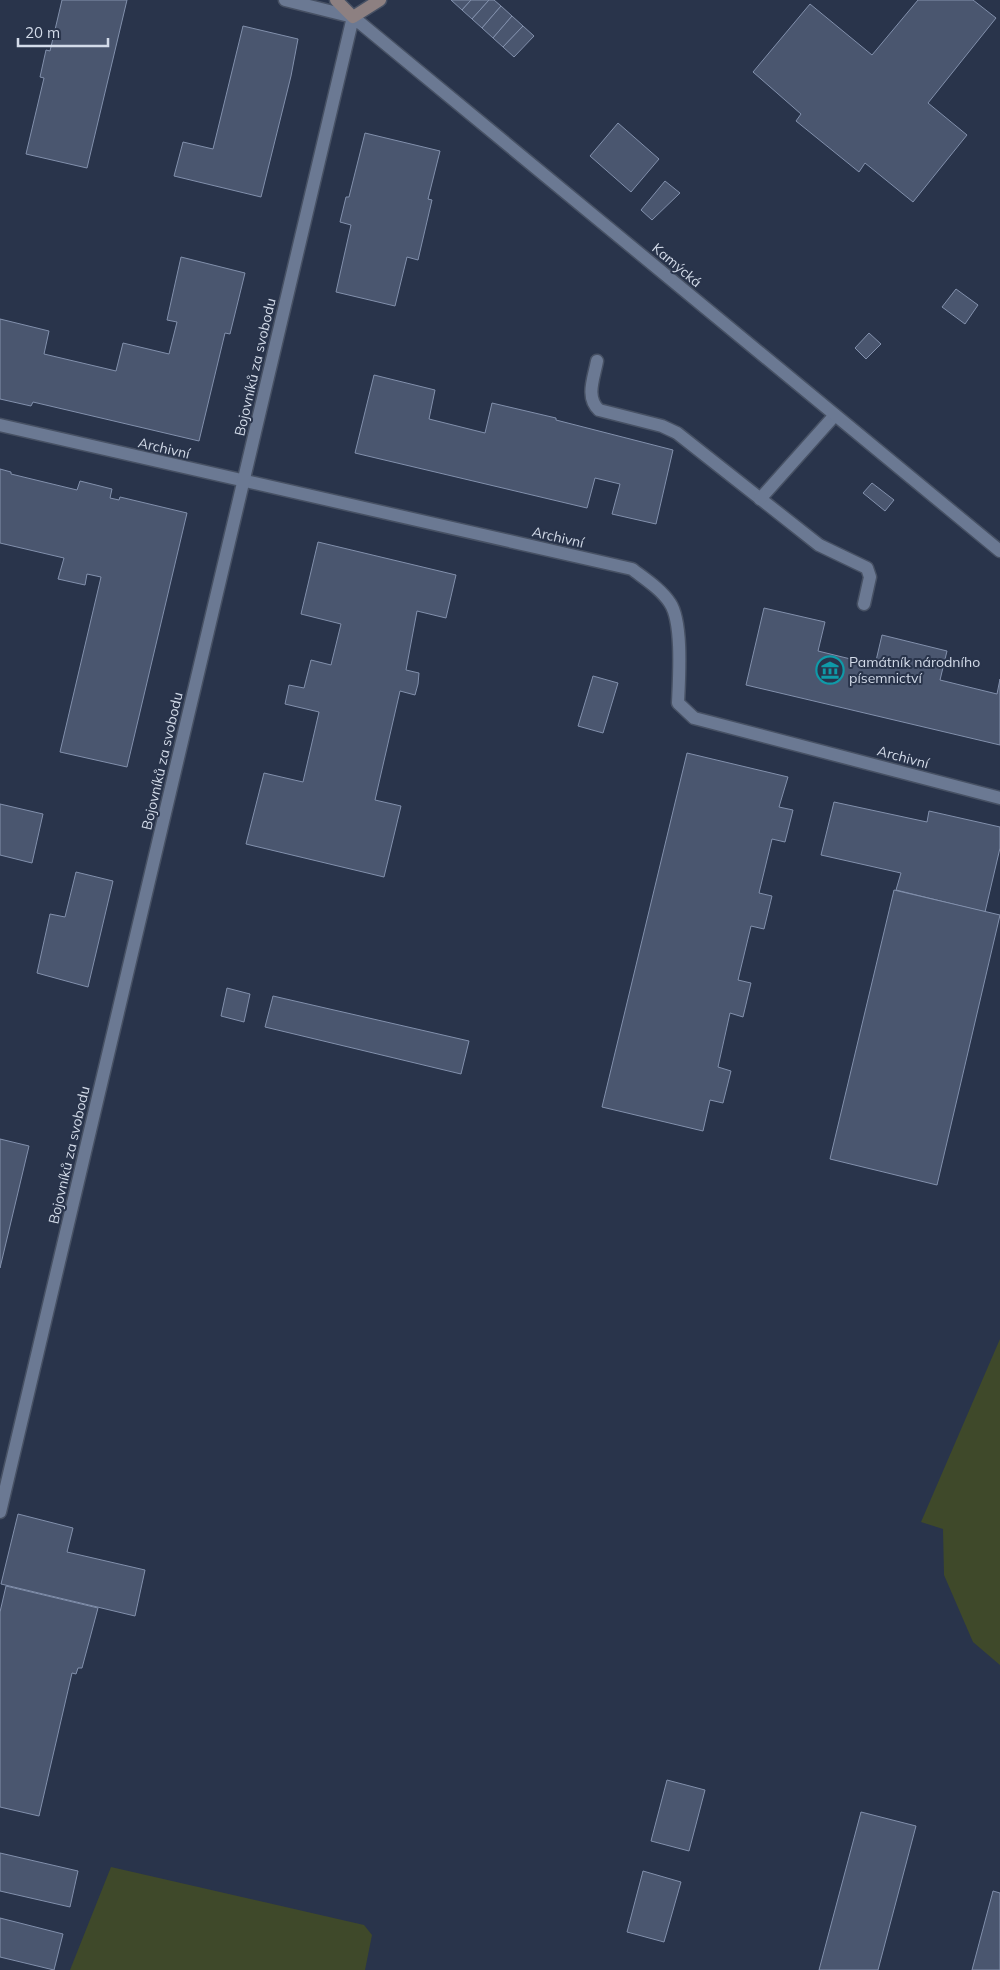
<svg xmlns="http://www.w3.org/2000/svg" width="1000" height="1970" font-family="Mulish,sans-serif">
	<rect width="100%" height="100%" fill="#29344b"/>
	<g fill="#3f492a">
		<polygon points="1000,1339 1000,1665 973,1642 944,1575 943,1529 921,1522"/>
		<polygon points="111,1867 364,1925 372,1935 365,1970 70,1970"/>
	</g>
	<g fill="#4a566f" stroke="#8290ac">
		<polygon points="62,0 127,0 87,168 26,154 44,78 40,77 46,50 50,51"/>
		<polygon points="451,0 471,0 462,10"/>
		<polygon points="471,0 489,0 472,19 462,10"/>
		<polygon points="489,0 494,0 501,6 482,28 472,19"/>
		<polygon points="918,0 973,0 996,18 928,103 967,135 913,202 865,163 859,172 796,121 801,114 753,72 810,4 872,55"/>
		<polygon points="501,6 512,16 493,38 482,28"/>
		<polygon points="512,16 523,26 503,47 493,38"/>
		<polygon points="243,26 298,39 291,76 261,197 174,176 183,142 213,149"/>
		<polygon points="523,26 534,36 514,57 503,47"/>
		<polygon points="618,123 659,159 631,192 590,156"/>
		<polygon points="365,133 440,151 428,199 432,200 418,260 407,257 395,306 336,292 351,225 340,222 346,197 349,197"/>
		<polygon points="665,181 680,193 652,220 641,210"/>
		<polygon points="181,257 245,273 230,334 225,333 199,441 33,402 31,406 0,399 0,319 49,331 44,354 116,371 123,343 169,354 177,322 167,320"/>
		<polygon points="956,289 978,305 965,324 942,307"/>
		<polygon points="869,333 881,344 866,359 855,348"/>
		<polygon points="374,375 435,390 429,419 485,433 492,403 556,418 556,420 673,450 656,524 612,514 620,484 595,478 587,508 355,453"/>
		<polygon points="0,469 11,472 11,474 77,490 80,481 112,489 110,498 119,500 120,497 187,513 127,767 60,752 101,577 87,574 85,585 58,579 64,558 0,543"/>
		<polygon points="872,483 894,500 885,511 863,493"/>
		<polygon points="318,542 456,575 446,618 417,611 406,670 419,673 418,684 415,695 400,691 375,800 401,806 384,877 246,844 264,773 303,782 319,712 285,704 289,685 304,688 311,660 331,665 341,624 301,614"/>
		<polygon points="764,608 825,622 818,651 875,665 882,635 947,651 940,680 997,694 1000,679 1000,745 746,685"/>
		<polygon points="593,676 618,683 603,733 578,726"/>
		<polygon points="687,753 788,777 779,807 793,810 785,842 772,839 759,893 772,896 764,929 751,926 738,980 751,983 743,1017 730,1013 718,1067 731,1071 723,1103 710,1100 703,1131 602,1107"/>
		<polygon points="834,802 927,822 929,811 1000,827 1000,848 985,912 896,890 901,873 821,855"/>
		<polygon points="0,804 43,814 32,863 0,855"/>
		<polygon points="76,872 113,881 88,987 37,973 50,914 65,917"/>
		<polygon points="894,890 1000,915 937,1185 830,1159"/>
		<polygon points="227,988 250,994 244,1022 221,1016"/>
		<polygon points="273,996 469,1041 461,1074 265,1027"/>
		<polygon points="0,1139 29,1146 0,1268"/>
		<polygon points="18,1514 73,1528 67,1552 145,1570 135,1616 1,1584"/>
		<polygon points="6,1586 98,1608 82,1668 78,1668 76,1674 72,1673 39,1816 0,1807 0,1612"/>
		<polygon points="667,1780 705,1790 689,1851 651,1841"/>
		<polygon points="861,1812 916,1826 878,1970 819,1970"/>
		<polygon points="0,1853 78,1871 70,1907 0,1891"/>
		<polygon points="643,1871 681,1882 664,1942 627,1932"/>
		<polygon points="993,1891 1000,1893 1000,1970 972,1970"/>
		<polygon points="0,1918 63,1934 54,1970 0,1957"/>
	</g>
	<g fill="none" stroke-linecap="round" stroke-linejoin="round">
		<g stroke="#475164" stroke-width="15">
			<g id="lane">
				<polyline points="285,0 353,17"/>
				<path d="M 597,361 C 594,378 585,397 599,410 L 662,426 L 677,433 L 819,545 L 867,568 L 870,577 L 864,604"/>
				<polyline points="760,499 835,415"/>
			</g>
		</g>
		<g stroke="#475164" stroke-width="15">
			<g id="street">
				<path d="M 0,425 L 632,569 C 645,579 661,589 670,603 C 683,622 679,679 678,703 L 694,718 L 1000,798"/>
				<polyline points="0,1512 353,17 1000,551"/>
			</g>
		</g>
		<g stroke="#475164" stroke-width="15">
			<polyline id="secondary" points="336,0 353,17 380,0"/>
		</g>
		<use href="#lane" stroke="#6b7993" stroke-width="12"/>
		<use href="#street" stroke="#6b7993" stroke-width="12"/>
		<use href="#secondary" stroke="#8d8081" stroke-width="12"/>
	</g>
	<defs>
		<g id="museum-ring" transform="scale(1.4375)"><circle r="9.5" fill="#29344b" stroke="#0f9aa8" stroke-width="1.5"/><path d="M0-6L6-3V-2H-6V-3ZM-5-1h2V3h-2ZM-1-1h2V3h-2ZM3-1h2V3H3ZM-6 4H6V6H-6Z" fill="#0f9aa8"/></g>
	</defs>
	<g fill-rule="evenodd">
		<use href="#museum-ring" x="830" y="670"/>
	</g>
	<g text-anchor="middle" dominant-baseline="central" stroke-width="4" stroke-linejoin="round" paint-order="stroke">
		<g font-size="14" fill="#d3dbe9" stroke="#29344b">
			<text transform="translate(677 265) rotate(40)">Kamýcká</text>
			<text transform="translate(255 367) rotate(-77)">Bojovníků za svobodu</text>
			<text transform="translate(164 448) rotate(13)">Archivní</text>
			<text transform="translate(558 537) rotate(13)">Archivní</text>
			<text transform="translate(903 757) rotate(15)">Archivní</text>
			<text transform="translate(162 761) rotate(-77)">Bojovníků za svobodu</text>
			<text transform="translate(69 1155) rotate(-77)">Bojovníků za svobodu</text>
		</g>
		<g font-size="14" fill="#d3dbe9" stroke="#29344b" text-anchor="start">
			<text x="849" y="662">Památník národního<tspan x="849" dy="16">písemnictví</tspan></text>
		</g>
	</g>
	<path d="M18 38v8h90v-8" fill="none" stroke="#d3dbe9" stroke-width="2.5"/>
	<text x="25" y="38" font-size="15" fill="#d3dbe9" stroke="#29344b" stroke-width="4" paint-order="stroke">20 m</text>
</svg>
